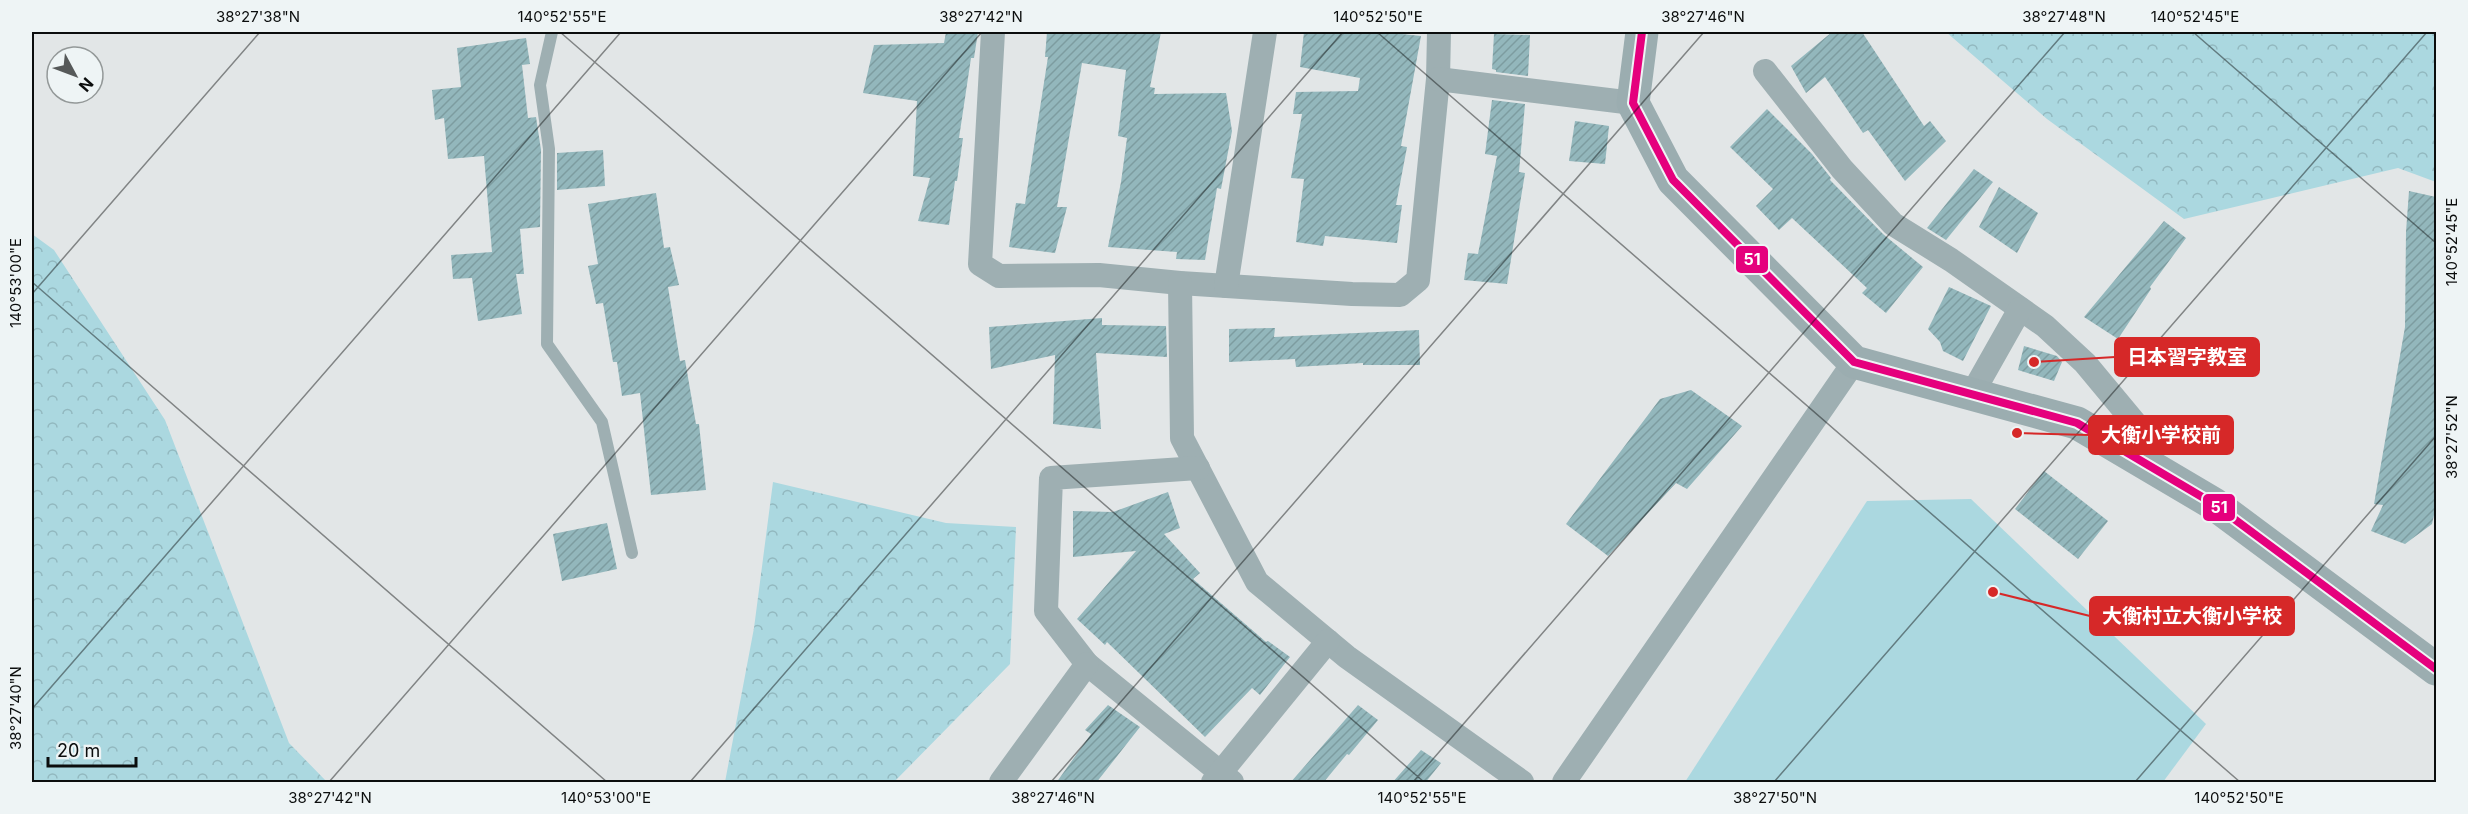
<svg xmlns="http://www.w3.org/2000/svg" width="2468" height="814" font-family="Inter,'Noto Sans JP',sans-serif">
	<defs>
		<pattern id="forest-crowns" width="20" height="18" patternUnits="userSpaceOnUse" patternTransform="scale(1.5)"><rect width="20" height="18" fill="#abd8e0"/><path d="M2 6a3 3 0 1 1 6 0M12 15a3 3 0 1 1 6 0" fill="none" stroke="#92b8bf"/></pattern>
		<pattern id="building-hatch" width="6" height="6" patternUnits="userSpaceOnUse" patternTransform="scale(1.5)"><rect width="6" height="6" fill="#93b7bc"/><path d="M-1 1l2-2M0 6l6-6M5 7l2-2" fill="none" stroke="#7d9ca0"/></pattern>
	</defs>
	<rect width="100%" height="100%" fill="#e2e6e7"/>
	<polygon fill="#abd8e0" points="1971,499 2206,724 2163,782 1685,782 1867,501"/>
	<g fill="url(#forest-crowns)">
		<polygon points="1946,32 2436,32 2436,182 2398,168 2184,219 2047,119"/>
		<polygon points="32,234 54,250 165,420 289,743 327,782 32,782"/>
		<polygon points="773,482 946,523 1016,527 1010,664 894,782 725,782 754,628"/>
	</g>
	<g fill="url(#building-hatch)">
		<polygon points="946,32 978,32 974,58 971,58 959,138 963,138 957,181 955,181 949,225 918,221 930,178 913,176 917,101 863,93 874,45 944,43"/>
		<polygon points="1047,32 1161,32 1150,87 1155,88 1154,94 1226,93 1232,131 1221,189 1217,188 1205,260 1176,259 1177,252 1108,247 1121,182 1127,138 1118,136 1126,70 1082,63 1057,207 1067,207 1055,253 1009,247 1016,203 1025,204 1048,57 1045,57"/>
		<polygon points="1304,32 1383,32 1421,36 1401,146 1407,147 1396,205 1402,205 1397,243 1325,236 1323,246 1296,242 1304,179 1291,178 1302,114 1293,114 1296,92 1358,91 1360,78 1300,67"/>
		<polygon points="1832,32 1862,32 1924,126 1930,121 1946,141 1905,181 1868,130 1863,133 1825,77 1806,93 1791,66"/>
		<polygon points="1494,34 1530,35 1528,76 1496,72 1496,70 1492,69"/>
		<polygon points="526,38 530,64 522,65 528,118 536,117 541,150 540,227 520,229 524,274 516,274 522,314 478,321 472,278 453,279 451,255 492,252 484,156 448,159 444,118 435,120 432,90 461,87 457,48"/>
		<polygon points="1492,100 1525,104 1519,172 1525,173 1507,284 1464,280 1468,253 1478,254 1497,156 1485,154"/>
		<polygon points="1767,109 1812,154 1831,178 1830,180 1883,234 1923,267 1886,313 1862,293 1867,288 1792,218 1779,230 1756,206 1773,189 1730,147"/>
		<polygon points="1575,121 1609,126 1605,164 1569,161"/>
		<polygon points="603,150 605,186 557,190 557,153"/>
		<polygon points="1974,169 1993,182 1946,240 1927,228"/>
		<polygon points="1999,187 2038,213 2017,253 1979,227"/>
		<polygon points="2409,191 2436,197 2436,506 2432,524 2405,544 2371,531 2383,505 2374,504 2405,327 2406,232"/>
		<polygon points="656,193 664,248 670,247 679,285 668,287 680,361 685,360 696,424 699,424 706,490 651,495 640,393 622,396 617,362 613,362 603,303 596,304 588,266 598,264 588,204"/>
		<polygon points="2164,221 2186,238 2150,287 2151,289 2118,339 2084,317"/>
		<polygon points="1949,287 1991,306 1963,361 1943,351 1940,342 1928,329"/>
		<polygon points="1102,318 1102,325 1166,326 1167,357 1096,353 1101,429 1053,424 1055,355 991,369 989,327"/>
		<polygon points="1275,328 1274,337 1419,330 1420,365 1363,365 1363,363 1296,367 1295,359 1229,362 1229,329"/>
		<polygon points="2024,346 2057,356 2062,362 2054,381 2018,370"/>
		<polygon points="1691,390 1742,426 1687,489 1676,483 1608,556 1566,524 1660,399"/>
		<polygon points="2044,471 2108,521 2078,559 2015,509"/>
		<polygon points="1168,492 1180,528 1164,534 1200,573 1193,579 1266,642 1268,641 1290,657 1260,695 1252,688 1205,737 1107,642 1105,645 1077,619 1136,551 1073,557 1073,511 1113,512"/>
		<polygon points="607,523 617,569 562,581 553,534"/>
		<polygon points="1108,705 1140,727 1096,783 1056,783 1091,734 1085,730"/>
		<polygon points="1358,705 1378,720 1349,755 1347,754 1323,783 1290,783"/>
		<polygon points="1421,750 1441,763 1425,783 1392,783"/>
	</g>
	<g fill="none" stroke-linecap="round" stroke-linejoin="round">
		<polyline stroke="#9eafb2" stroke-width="12" points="552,32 540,85 549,149 547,344 602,422 632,553"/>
		<g stroke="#9eafb2" stroke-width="24">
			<polyline points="993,32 980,264 999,276 1099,275 1180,283 1352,294 1400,295 1418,280 1438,79 1439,32"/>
			<polyline points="1765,71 1842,169 1893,224 1951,260 2045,326 2085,363 2154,446 2146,464"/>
			<polyline points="1438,79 1633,103"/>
			<polyline points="1180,283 1182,438 1257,582 1347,657 1522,782"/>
			<polyline points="1226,286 1265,32"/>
			<polyline points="1972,394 2020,309"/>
			<polyline points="1198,468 1051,478 1046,611 1087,664 1232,782"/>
			<polyline points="1001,782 1087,664"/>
			<polyline points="1213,782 1328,641"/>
			<polyline points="1564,782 1854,362"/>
		</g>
		<polyline stroke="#9badb0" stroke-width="33" points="1642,32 1633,103 1673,180 1854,362 2077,423 2214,504 2436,669"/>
		<g stroke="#eef4f5" stroke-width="12">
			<polyline id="bus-1" points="1642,32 1633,103 1673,180 1854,362 2077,423 2214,504 2436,669"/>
		</g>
		<use href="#bus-1" stroke="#e5007d" stroke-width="8"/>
	</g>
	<path fill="none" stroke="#0b0d0d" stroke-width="1.5" stroke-opacity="0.45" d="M 560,32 L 1424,782M 1377,32 L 2240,782M 2193,32 L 2436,243M 32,282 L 607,782M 32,294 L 260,32M 32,709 L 621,32M 329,782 L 982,32M 690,782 L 1343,32M 1051,782 L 1704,32M 1413,782 L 2065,32M 1774,782 L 2427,32M 2135,782 L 2436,436"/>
	<path fill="none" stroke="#d62828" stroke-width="2" d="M2034 362L2115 357M2017 433L2089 435M1993 592L2090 616"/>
	<g fill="#d62828" stroke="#eef4f5" stroke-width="2">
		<circle cx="2034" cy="362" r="6"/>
		<circle cx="2017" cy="433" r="6"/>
		<circle cx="1993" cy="592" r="6"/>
	</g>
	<g fill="#d62828" stroke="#d62828" stroke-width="2">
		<rect x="2115" y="338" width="144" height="38" rx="6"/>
		<rect x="2089" y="416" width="144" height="38" rx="6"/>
		<rect x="2090" y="597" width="204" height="38" rx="6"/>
	</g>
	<g font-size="20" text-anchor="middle" font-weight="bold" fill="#fff">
		<text x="2187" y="364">日本習字教室</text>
		<text x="2161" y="442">大衡小学校前</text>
		<text x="2192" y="623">大衡村立大衡小学校</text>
	</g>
	<g stroke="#eef4f5" stroke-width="2">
		<rect x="1735" y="245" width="34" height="29" rx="6" fill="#e5007d"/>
		<rect x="2202" y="493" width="34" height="29" rx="6" fill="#e5007d"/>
	</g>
	<g font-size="16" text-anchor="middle" font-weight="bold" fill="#fff">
		<text x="1752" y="265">51</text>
		<text x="2219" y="513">51</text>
	</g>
	<rect width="2468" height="814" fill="none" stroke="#eef4f5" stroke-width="66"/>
	<g transform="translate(75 75) rotate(131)"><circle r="28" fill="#eef4f5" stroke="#939898" stroke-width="1.5"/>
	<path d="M0-4.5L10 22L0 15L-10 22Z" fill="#565959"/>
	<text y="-9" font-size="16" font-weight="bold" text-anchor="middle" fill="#0b0d0d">N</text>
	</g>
	<path d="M48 757v9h88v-9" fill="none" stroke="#0b0d0d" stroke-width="3"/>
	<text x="57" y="757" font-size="18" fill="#0b0d0d" stroke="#eef4f5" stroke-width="4.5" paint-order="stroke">20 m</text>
	<rect x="33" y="33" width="2402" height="748" fill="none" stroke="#0b0d0d" stroke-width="2"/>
	<g font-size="15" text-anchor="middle" fill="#0b0d0d">
		<text x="258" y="22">38°27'38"N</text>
		<text x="562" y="22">140°52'55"E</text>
		<text x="981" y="22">38°27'42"N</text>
		<text x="1378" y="22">140°52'50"E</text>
		<text x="1703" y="22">38°27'46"N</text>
		<text x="2064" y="22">38°27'48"N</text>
		<text x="2195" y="22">140°52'45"E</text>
		<text transform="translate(2452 242) rotate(-90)" y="5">140°52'45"E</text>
		<text transform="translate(16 283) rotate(-90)" y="5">140°53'00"E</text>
		<text transform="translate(2452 437) rotate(-90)" y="5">38°27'52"N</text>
		<text transform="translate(16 708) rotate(-90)" y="5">38°27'40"N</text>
		<text x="330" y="803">38°27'42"N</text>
		<text x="606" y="803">140°53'00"E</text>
		<text x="1053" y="803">38°27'46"N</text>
		<text x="1422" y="803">140°52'55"E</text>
		<text x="1775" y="803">38°27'50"N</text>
		<text x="2239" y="803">140°52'50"E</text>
	</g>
</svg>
